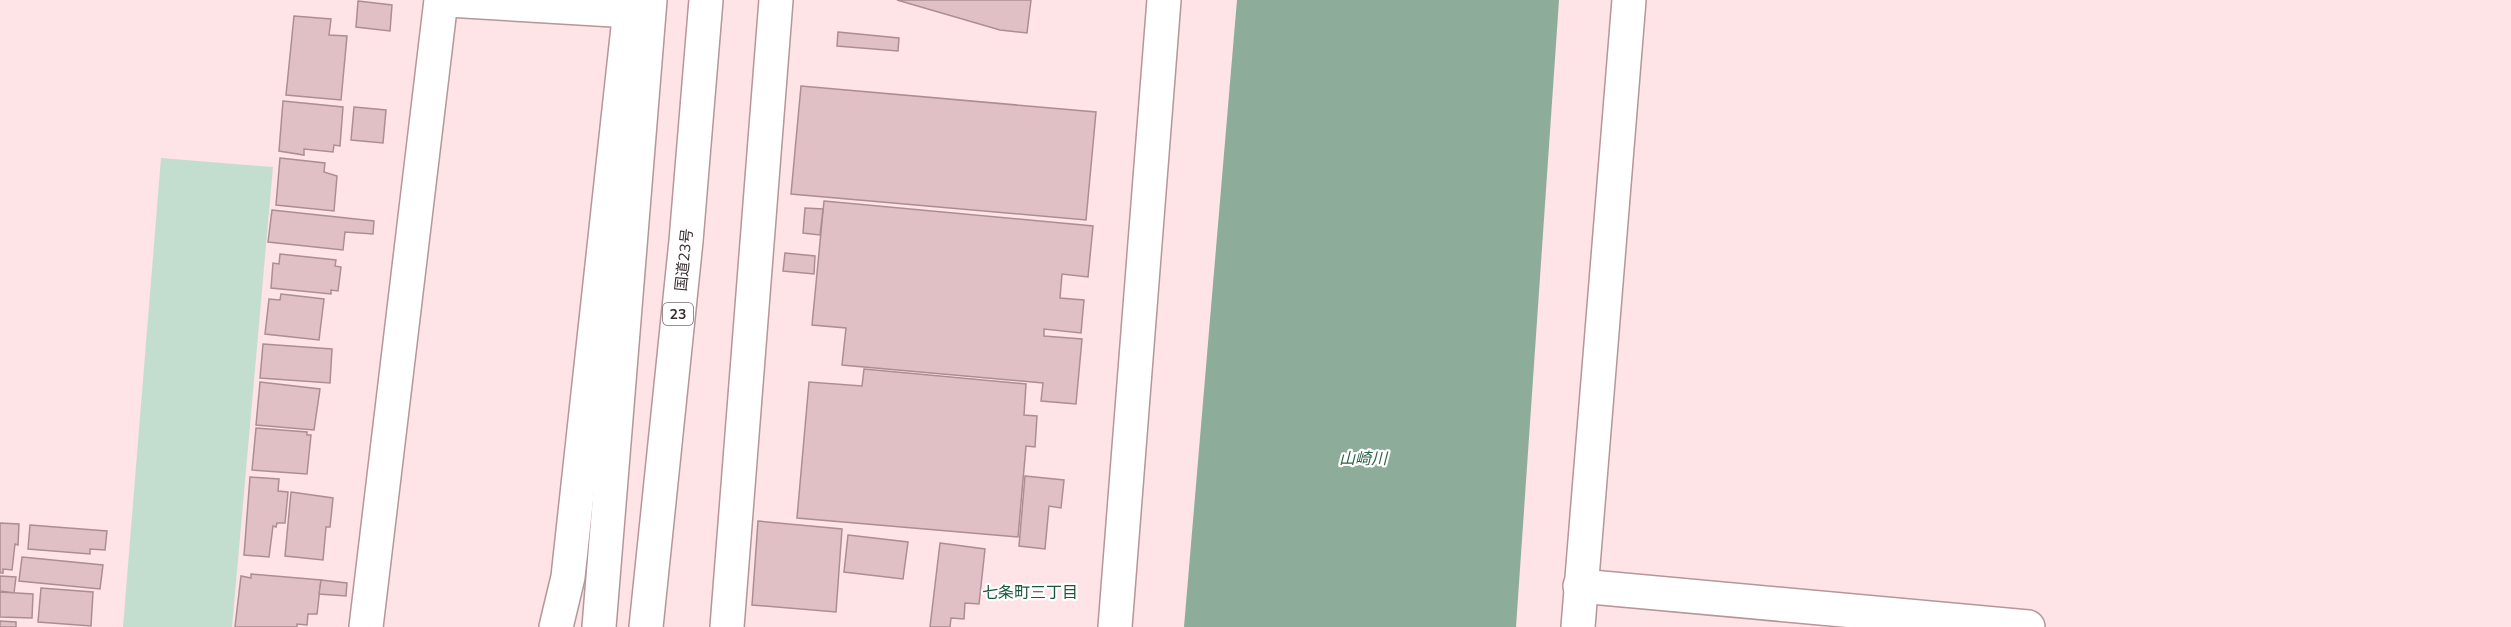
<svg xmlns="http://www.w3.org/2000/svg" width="2511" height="627" font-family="'Nunito Sans','Noto Sans JP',sans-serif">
	<rect width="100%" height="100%" fill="#fee3e7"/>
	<polygon fill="#c3dece" points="161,158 273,167 232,627 123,627"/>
	<polygon fill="#8dac9a" points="1237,0 1559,0 1516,627 1184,627"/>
	<g fill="#e1c0c5" stroke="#ac8e92" stroke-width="1.5">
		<polygon points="897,0 1031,0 1027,33 1000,30"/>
		<polygon points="358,1 392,5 390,31 356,27"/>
		<polygon points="294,16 331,19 329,35 347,36 341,100 286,95"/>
		<polygon points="838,32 899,38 898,51 837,46"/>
		<polygon points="801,86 1096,112 1086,220 791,194"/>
		<polygon points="283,101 343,107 340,146 334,145 333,152 304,149 304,155 279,151"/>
		<polygon points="354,107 386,110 383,143 351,140"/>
		<polygon points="280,158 325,163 324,172 337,176 334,211 276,205"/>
		<polygon points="824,201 1093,226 1088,277 1062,274 1060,298 1084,300 1081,333 1044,329 1044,336 1082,339 1076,404 1041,401 1043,383 842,365 846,328 812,325"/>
		<polygon points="805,208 823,209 820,235 803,233"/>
		<polygon points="272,210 374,221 373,234 345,232 343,250 268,242"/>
		<polygon points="785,253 815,256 814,274 783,271"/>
		<polygon points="280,254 336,260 335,266 341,267 338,291 331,290 331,294 271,288 273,263 279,264"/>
		<polygon points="281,294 324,299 319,340 265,334 269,299 280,300"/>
		<polygon points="263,344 332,349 330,383 260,378"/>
		<polygon points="864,369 1026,384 1024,415 1037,416 1035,447 1026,446 1018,537 797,518 809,382 862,386"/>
		<polygon points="260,382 320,389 314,430 256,425"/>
		<polygon points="256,428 307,432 307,435 311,435 307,474 252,470"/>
		<polygon points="1025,476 1064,480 1061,508 1049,506 1045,549 1019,546"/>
		<polygon points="250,477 279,479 278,491 288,492 285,523 277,523 276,527 273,526 269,557 244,555"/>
		<polygon points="291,492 333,498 330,527 326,527 323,560 285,556"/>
		<polygon points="758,521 842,529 836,612 752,605"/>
		<polygon points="0,523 19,524 18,545 15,544 12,570 3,569 3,573 0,573"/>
		<polygon points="30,525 107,531 105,550 90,549 90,554 28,549"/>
		<polygon points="848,535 908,542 903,579 844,572"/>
		<polygon points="940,543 985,549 979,604 965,603 964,619 951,618 950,627 930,627"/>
		<polygon points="22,557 103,565 100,589 19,581"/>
		<polygon points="251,574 321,580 317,614 308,614 307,625 297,624 297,627 235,627 241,576 251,578"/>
		<polygon points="0,576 16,577 14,593 0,591"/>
		<polygon points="321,580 347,583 346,596 319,594"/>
		<polygon points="41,588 93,592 91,626 38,622"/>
		<polygon points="0,592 33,594 32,618 0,617"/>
		<polygon points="0,621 16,622 16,627 0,627"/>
	</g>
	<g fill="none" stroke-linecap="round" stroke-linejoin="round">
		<g stroke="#b5969a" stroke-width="36">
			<g id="minor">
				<polyline points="448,0 630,11"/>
				<polyline points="1580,586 2028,627"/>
				<polyline points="366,627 441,0"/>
				<polyline points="727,627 776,0"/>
				<polyline points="1115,627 1164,0"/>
				<polyline points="1578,627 1629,0"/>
			</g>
		</g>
		<g stroke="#b5969a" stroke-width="36">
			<polyline id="tertiary" points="556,627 568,577 631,0"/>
		</g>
		<g stroke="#b5969a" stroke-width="36">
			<g id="trunk">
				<polyline points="599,627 650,0"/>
				<polyline points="646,627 686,241 706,0"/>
			</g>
		</g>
		<use href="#minor" stroke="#fff" stroke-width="33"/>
		<use href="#tertiary" stroke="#fff" stroke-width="33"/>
		<use href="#trunk" stroke="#fff" stroke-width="33"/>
	</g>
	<g text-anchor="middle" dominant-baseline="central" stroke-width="4.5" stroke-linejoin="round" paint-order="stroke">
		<rect fill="#fff" stroke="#746c6d" stroke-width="1.5" x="663" y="303" width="30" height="22" rx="4.5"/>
		<g font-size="14" font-weight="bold" fill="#392d2f">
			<text x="678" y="314">23</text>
		</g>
		<g font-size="15" fill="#392d2f" stroke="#fff">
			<text transform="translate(684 260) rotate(-84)">国道23号</text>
		</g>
		<g font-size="16" font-style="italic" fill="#2f6449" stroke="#fff">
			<text x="1363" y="459">山崎川</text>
		</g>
		<g font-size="16" fill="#18573a" stroke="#fff">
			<text x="1030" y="593">七条町三丁目</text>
		</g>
	</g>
</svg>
